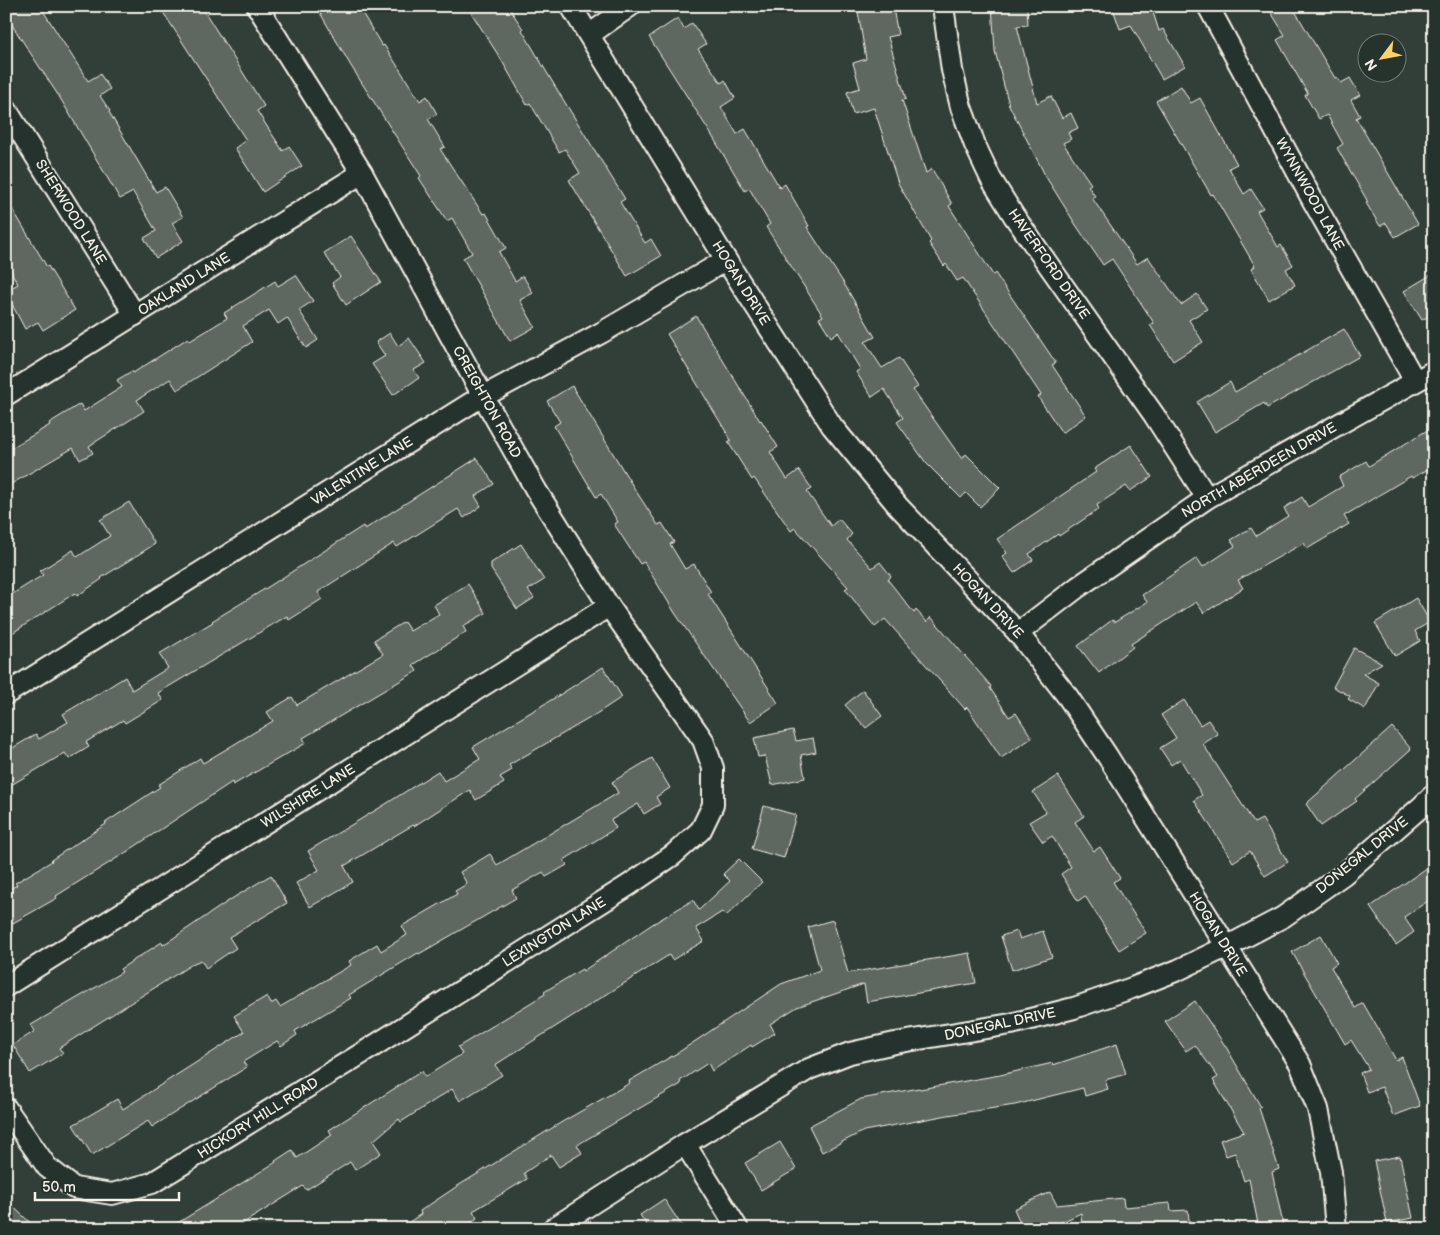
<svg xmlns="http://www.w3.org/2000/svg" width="1440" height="1235" font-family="'Balsamiq Sans',sans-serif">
	<rect width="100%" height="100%" fill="#323e38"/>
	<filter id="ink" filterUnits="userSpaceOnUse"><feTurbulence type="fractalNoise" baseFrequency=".02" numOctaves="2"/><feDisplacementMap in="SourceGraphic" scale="10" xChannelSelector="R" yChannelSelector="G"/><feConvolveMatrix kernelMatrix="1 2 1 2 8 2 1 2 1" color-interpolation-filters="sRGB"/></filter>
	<g filter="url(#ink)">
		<g fill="#5f6861" stroke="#f4f1e8">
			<polygon points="6,6 40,6 88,81 100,74 110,89 100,96 110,111 109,112 156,192 165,187 183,217 172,223 183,241 156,258 144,238 156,231 133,192 120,199 60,98 6,16"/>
			<polygon points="159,6 201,6 264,106 257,111 283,151 289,146 302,166 263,192 235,148 246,140"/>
			<polygon points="316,6 358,6 382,46 384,45 420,101 427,96 437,114 428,119 445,147 440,149 483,214 486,213 506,248 499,252 515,281 523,276 533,293 520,300 535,327 510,341 463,258 472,253 452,218 447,221 419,178 421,176 351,66"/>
			<polygon points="467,6 508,6 523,29 522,30 556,88 625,199 620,202 645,243 651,239 661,256 627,276 569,180 580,173 565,149 559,152 530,103 527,105 502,61"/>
			<polygon points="857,6 893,8 898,35 888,37 906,99 902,100 926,173 932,169 952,204 949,206 993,275 995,273 1056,363 1052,365 1086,416 1062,433 1038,397 1041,395 963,278 957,281 946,264 944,266 929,243 931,241 898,183 874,108 853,114 847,92 860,88 853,63 866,59"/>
			<polygon points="992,6 1027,6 1028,25 1017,26 1037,103 1051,96 1062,118 1071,113 1078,128 1068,133 1071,139 1063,143 1091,184 1088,186 1095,196 1092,198 1137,264 1148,257 1181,305 1197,294 1207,309 1189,320 1203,342 1173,361 1150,325 1154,323 1112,259 1103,265 1076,225 1046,177 1009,105 995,51"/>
			<polygon points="1112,6 1151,6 1159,31 1163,29 1185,66 1162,79 1131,25 1120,29"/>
			<polygon points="1267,6 1292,6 1335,78 1337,77 1341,83 1350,78 1360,95 1351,100 1360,116 1356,118 1418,224 1395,237 1386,223 1380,226 1366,203 1368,202 1337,148 1343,144 1327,115 1319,119 1305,95 1308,94 1277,40 1285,35"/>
			<polygon points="678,18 684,29 692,23 706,44 698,49 721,83 725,80 735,98 721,107 737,134 745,129 780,188 785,184 809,226 807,227 843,282 875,337 865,342 882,368 899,358 918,387 913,390 962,459 966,454 1000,488 980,507 966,493 961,498 926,463 897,422 903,418 884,389 872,397 856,372 860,369 838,332 831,337 819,318 823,316 766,227 770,224 749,188 745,191 711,134 649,37"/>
			<polygon points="1181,86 1191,103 1200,98 1237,164 1229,168 1244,194 1251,189 1263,208 1257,211 1278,247 1281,245 1293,265 1286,269 1295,285 1269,300 1251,269 1255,266 1213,194 1211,195 1156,101"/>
			<polygon points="6,198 47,267 48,266 75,310 43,330 38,322 25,329 6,293 6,291 18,284 6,263"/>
			<polygon points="351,236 381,282 346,305 332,283 340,277 324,253"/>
			<polygon points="1434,273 1434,313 1422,320 1404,291"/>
			<polygon points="296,275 313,301 299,310 318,340 306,348 287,318 278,324 269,310 243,326 252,342 177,390 170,379 137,400 144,411 89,446 93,453 80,460 73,448 6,487 6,451 50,425 49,423 80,404 84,411 122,387 117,380 132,371 133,373 188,338 190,341 227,318 224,313 275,281 278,286"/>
			<polygon points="696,316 760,421 761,420 778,447 770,452 787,479 799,470 812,489 807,492 831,526 839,519 852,534 847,540 872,568 880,562 891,576 888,580 914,613 916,610 927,622 931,617 991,686 990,688 1009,717 1016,713 1032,738 1001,758 967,707 965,709 885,619 875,627 845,589 848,587 795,528 791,531 754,478 752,480 728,442 731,440 667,334"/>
			<polygon points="1344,329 1360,356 1267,408 1264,403 1215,432 1197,402 1230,382 1235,392"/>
			<polygon points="390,333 398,346 409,338 426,363 414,370 419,378 393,395 372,364 385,356 376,342"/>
			<polygon points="572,386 634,488 658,525 662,523 674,542 670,544 685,569 694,564 711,592 708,594 778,703 750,722 675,613 644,562 640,564 614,524 618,522 601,494 596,497 554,426 560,422 547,401"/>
			<polygon points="1434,426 1434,466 1412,478 1411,476 1344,516 1349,524 1307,549 1304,543 1238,580 1243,588 1204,613 1196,602 1131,644 1133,647 1099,673 1078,646 1112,620 1115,622 1147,602 1142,595 1197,558 1203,567 1235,546 1231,540 1251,528 1256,536 1288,516 1284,508 1302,497 1308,507 1343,486 1339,477 1366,461 1369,466"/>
			<polygon points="1131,445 1152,477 1130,491 1126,486 1097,505 1099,509 1059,536 1058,534 1029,554 1033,560 1014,573 1002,556 1007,553 997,539 1096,472 1094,469"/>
			<polygon points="477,458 494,484 475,496 481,506 464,518 458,509 397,547 394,543 318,592 322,599 289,620 287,616 158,693 163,700 125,723 123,720 86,742 89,747 69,759 65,753 6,788 6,752 36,734 39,739 68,722 63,714 88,699 88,700 125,677 132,690 168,668 159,654 213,622 212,621 268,587 363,526 365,529"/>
			<polygon points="129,502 155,544 101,578 102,579 77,596 75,593 6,637 6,598 43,575 40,571 73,550 77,557 110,536 100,520"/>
			<polygon points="521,544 544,580 528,590 534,598 517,609 491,569 491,563"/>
			<polygon points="468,584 486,613 463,626 466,632 413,665 417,671 303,738 306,743 233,785 232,782 125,853 56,896 57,898 13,923 6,911 6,891 17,885 15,883 52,861 51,860 106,824 105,823 160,787 158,785 200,758 203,763 273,721 267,712 292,697 297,705 383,654 374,640 404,622 410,631 439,614 434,605"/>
			<polygon points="1416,598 1430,622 1415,631 1420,641 1395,656 1375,623"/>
			<polygon points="1354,648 1382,663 1363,674 1379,683 1365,709 1348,699 1350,696 1333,687"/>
			<polygon points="603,667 622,697 590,718 509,765 512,770 500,777 504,783 476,800 470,790 414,826 413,825 344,866 353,882 310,907 296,883 319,870 308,851 381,807 438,771 444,781 480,759 473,747 561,694"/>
			<polygon points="863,690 882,716 866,728 845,705"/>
			<polygon points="1184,700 1200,725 1208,720 1218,734 1203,744 1254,823 1262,819 1288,862 1265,876 1250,851 1233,862 1194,800 1202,795 1180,759 1171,765 1160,748 1176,738 1161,715"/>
			<polygon points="1392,727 1411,749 1355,799 1357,801 1321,826 1306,804"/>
			<polygon points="793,730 796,741 813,738 816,752 801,755 805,778 772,785 765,756 758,757 754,738"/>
			<polygon points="652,758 670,788 656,797 660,804 644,814 638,804 611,820 616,828 564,860 567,865 546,877 543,872 512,890 516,898 419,954 418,953 349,995 351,998 295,1031 297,1035 281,1046 277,1041 243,1062 247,1067 152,1127 148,1121 92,1155 73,1125 117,1099 123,1109 244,1032 234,1016 267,996 271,1004 276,1001 280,1007 351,965 349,961 377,944 381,951 407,935 402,926 457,894 455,891 467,884 460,872 490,854 497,865 566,824 618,793 612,782"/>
			<polygon points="1058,776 1084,816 1075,822 1094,851 1100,847 1120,878 1113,882 1146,933 1119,950 1085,896 1078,901 1061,874 1071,867 1052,836 1043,842 1029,822 1046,812 1033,792"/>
			<polygon points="764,806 796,815 784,858 752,849"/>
			<polygon points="739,859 762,882 726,916 722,912 696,928 704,941 672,960 669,955 495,1065 502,1075 460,1101 452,1089 401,1122 399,1119 373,1141 381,1153 355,1170 350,1162 306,1190 303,1186 234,1229 168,1229 276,1162 275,1161 292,1150 297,1158 332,1135 329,1130 422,1071 425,1077 462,1054 458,1047 545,994 544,992 582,969 583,971 651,925 693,900 699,910 730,881 723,874"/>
			<polygon points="1434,863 1434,897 1404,917 1414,932 1396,945 1370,907"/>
			<polygon points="271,875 287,903 229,937 236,948 206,968 201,960 194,963 59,1048 63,1053 30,1073 13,1045 35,1031 31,1025 122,972 120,969 162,942 163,945 233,898"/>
			<polygon points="833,920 848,973 970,953 976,983 867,1002 864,984 797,1007 770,1024 775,1033 752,1047 751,1045 712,1071 708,1063 680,1081 681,1084 577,1145 582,1153 559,1167 551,1155 524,1173 527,1179 473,1211 477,1218 461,1229 399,1229 421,1214 420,1211 456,1187 562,1122 630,1083 629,1081 679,1052 781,984 820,970 808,927"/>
			<polygon points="1017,931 1020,939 1043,931 1052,957 1012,970 1001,936"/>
			<polygon points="1321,935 1337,963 1331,967 1355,1008 1363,1003 1396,1060 1402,1057 1420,1106 1393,1116 1382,1087 1367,1092 1360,1073 1369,1069 1351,1040 1345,1044 1292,952"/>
			<polygon points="1195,1001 1226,1047 1261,1107 1259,1108 1279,1169 1272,1172 1284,1229 1259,1229 1249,1179 1244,1181 1235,1153 1226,1156 1220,1140 1244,1132 1213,1080 1218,1077 1195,1045 1186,1051 1165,1021"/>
			<polygon points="1117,1044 1126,1074 1105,1080 1108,1089 1085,1096 1083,1088 1015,1105 948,1115 864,1131 822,1152 809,1126 861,1099 919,1088 920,1089 1000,1075 1053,1063 1053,1065"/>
			<polygon points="780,1142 796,1169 761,1190 745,1163"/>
			<polygon points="1400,1156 1413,1218 1387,1223 1374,1161"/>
			<polygon points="1050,1192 1057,1205 1123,1198 1124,1207 1170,1203 1171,1211 1188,1210 1190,1229 1147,1229 1146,1225 1114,1229 1082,1229 1081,1213 1047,1229 1023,1229 1014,1209"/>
			<polygon points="664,1199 684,1229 649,1229 640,1215"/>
			<polygon points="6,1200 37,1229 6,1229"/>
		</g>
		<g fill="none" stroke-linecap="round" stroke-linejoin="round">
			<g stroke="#f4f1e8" stroke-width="24">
				<g id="minor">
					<polyline points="571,6 726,260 832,426 898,506 1018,633 1068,697 1108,757 1300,1064 1318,1109 1331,1172 1336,1229"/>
					<polyline points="943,6 952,70 961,107 975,145 991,179 1014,216 1154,415 1207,498"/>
					<polyline points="1208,6 1313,201 1415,381"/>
					<polyline points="589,35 630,6"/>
					<polyline points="6,109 135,315"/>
					<polyline points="6,395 362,173"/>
					<polyline points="1018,633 1078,587 1207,498 1434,371"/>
					<polyline points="6,694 471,403 601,333 726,260"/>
					<polyline points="6,986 609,606"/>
					<polyline points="6,1108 47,1167 74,1188 112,1194 152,1183 369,1049 629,885 673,855 701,830 713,805 713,768 703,740 609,606 536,490 483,396 362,173 257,6"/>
					<polyline points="685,1144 738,1229"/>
					<polyline points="552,1229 685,1144 809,1069 850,1053 895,1043 1011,1024 1074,1008 1132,988 1178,970 1226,947 1283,917 1344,874 1422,806 1434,794"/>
				</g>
			</g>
			<use href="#minor" stroke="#26332d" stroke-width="20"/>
		</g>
	</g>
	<g text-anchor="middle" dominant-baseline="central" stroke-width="4" stroke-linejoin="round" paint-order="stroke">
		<g font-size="14" fill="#f4f1e8" stroke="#26332d">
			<text transform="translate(1310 194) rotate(61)">WYNNWOOD LANE</text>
			<text transform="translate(71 212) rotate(58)">SHERWOOD LANE</text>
			<text transform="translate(1049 264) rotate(55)">HAVERFORD DRIVE</text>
			<text transform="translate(741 283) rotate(58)">HOGAN DRIVE</text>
			<text transform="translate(184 284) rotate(-32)">OAKLAND LANE</text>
			<text transform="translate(487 402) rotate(61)">CREIGHTON ROAD</text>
			<text transform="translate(1259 470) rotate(-30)">NORTH ABERDEEN DRIVE</text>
			<text transform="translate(362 471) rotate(-32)">VALENTINE LANE</text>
			<text transform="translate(988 601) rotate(47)">HOGAN DRIVE</text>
			<text transform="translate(308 796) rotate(-32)">WILSHIRE LANE</text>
			<text transform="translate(1362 855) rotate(-39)">DONEGAL DRIVE</text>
			<text transform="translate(554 932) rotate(-32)">LEXINGTON LANE</text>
			<text transform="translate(1218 934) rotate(58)">HOGAN DRIVE</text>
			<text transform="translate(1000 1024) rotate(-12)">DONEGAL DRIVE</text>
			<text transform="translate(258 1118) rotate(-32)">HICKORY HILL ROAD</text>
		</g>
	</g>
	<rect width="1440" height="1235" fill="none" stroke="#26332d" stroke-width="25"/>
	<rect x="12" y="12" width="1415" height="1210" fill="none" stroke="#f4f1e8" stroke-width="2" filter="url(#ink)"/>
	<g transform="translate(1382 58) rotate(238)"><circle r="24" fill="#26332d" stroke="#787f78"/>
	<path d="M0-4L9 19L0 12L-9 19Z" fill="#ffd166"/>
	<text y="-8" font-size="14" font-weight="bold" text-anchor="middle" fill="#f4f1e8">N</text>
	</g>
	<path d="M35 1192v8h144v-8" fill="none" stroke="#f4f1e8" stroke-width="2.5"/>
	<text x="42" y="1192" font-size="15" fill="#f4f1e8" stroke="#26332d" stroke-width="4" paint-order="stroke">50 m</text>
</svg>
